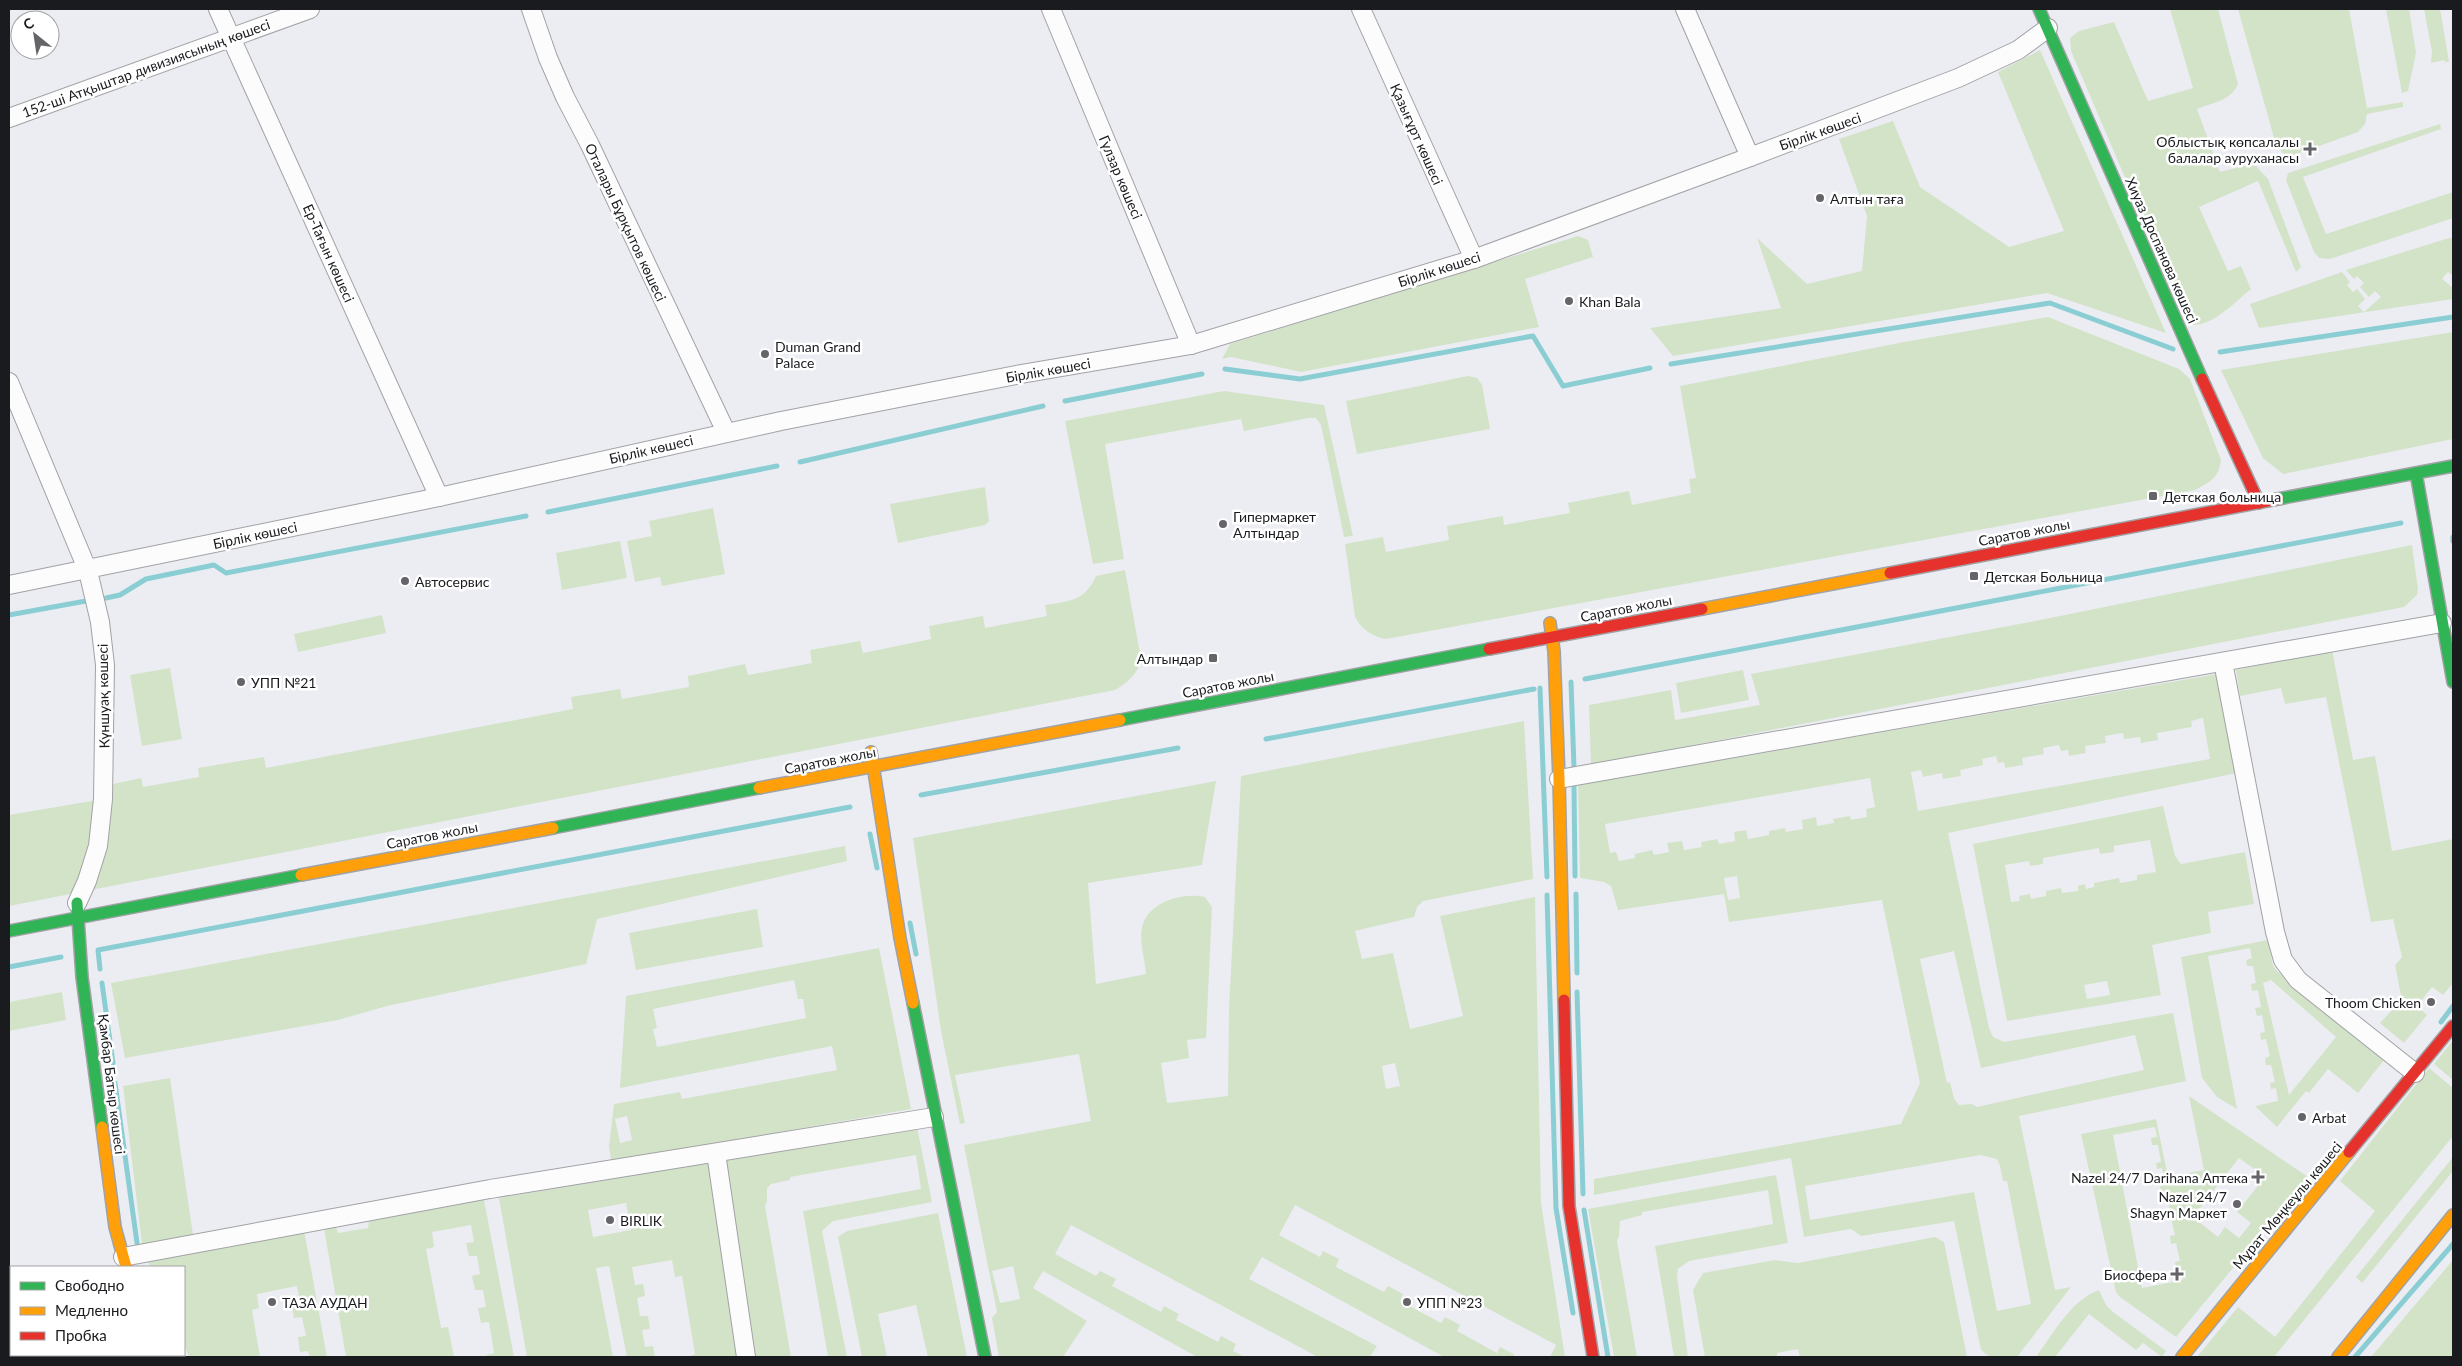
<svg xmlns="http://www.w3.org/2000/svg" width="2462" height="1366" font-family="Lato,sans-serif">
	<rect width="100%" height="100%" fill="#ecedf3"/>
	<g fill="#d3e3c8" fill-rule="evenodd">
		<path d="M 2170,9 L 2218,9 L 2238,84 C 2230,102 2213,102 2197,109 L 2220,172 L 2252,164 L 2256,166 L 2268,179 L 2301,267 L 2296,272 L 2258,181 L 2199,207 L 2228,271 L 2241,266 L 2251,289 C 2235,302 2213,326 2192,325 L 2181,309 L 2071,51 L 2070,38 L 2079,31 L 2114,22 L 2148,101 L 2193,88 Z"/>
		<polygon points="2238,9 2349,9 2367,108 2403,102 2403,107 2367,114 2365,124 2358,132 2294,155 2284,154 2276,145"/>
		<polygon points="2386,9 2409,9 2416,53 2408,91 2402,93"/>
		<polygon points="2424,9 2440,9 2449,62 2445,62 2444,60 2431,63 2432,52"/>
		<polygon points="2040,50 2166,333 2047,293 1673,356 1650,328 1781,308 1757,238 1807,284 1862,271 1867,216 1839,139 1893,121 1920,187 2009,247 2064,231 1998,72"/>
		<polygon points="2440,124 2441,129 2303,177 2326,234 2453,192 2453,218 2330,259 2319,258 2314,252 2286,180 2288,173"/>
		<polygon points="1578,236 1588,240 1593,257 1525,279 1539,327 1301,372 1231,357 1222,359 1230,344"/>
		<polygon points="2449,238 2453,239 2453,273 2452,275 2448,272 2442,279 2453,288 2453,299 2259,328 2250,304 2342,272 2350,282 2347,285 2353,292 2357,289 2365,299 2358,306 2364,312 2381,297 2375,291 2369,297 2360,287 2364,283 2357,276 2354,279 2346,270"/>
		<path d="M 2048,317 L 2179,369 L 2190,379 L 2221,460 C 2219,478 2210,482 2195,490 L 1386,639 C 1373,637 1361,629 1355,617 L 1345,544 L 1383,537 L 1386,552 L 1449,540 L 1447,526 L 1503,516 L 1504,525 L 1570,513 L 1568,503 L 1629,491 L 1632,505 L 1691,493 L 1689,479 L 1696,478 L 1680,386 L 1904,342 Z"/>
		<polygon points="2453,332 2453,439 2283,474 2263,458 2221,370"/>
		<polygon points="1468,376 1477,378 1482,385 1490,429 1357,454 1346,401"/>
		<polygon points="1224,391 1324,405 1353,536 1344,537 1321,425 1316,418 1308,418 1244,431 1241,419 1105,444 1124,559 1093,564 1065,421"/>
		<polygon points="985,487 989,521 985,525 898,543 890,504"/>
		<polygon points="713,508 725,574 662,586 660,577 635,582 627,541 652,536 649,521"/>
		<polygon points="620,541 627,578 562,590 556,553"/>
		<polygon points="2412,545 2418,589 2417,595 2404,607 1591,765 1589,705 1671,690 1675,720 1760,705 1751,674 2035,621"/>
		<path d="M 1125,570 L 1141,659 C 1139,673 1127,683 1115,690 L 9,906 L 9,815 L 103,799 L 104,786 L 141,778 L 143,787 L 199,777 L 198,768 L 264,757 L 266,768 L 573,709 L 571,697 L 620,689 L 622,699 L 689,687 L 688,676 L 745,664 L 748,675 L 812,663 L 810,650 L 860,641 L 863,653 L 931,639 L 929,626 L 983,616 L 985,628 L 1047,616 L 1045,605 C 1070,601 1085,601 1096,576 Z"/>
		<polygon points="382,615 386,633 298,652 294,634"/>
		<polygon points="2332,650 2353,760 2375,756 2392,851 2453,839 2453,983 2443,995 2432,987 2417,1006 2427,1015 2404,1043 2380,1023 2392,1010 2403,1006 2395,965 2402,957 2393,919 2371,922 2326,697 2285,704 2281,688 2240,696 2236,670"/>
		<polygon points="170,668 182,739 142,746 130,675"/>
		<polygon points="1743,670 1749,700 1681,713 1676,683"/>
		<path d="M 2217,674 L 2237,773 L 1948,833 L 1989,1028 L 1993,1037 L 2004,1042 L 2173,1013 L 2186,1081 L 2019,1116 L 2055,1290 L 2071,1287 L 2017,1357 L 1990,1357 L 1981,1350 L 1954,1221 L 1861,1236 L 1851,1229 L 1804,1237 L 1791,1158 L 1594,1195 L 1594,1179 L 1901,1124 L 1920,1083 L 1882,900 L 1729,922 L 1724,894 L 1618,910 L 1611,886 L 1604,882 L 1580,878 L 1578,785 ZM 2203,718 L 2210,759 L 1918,811 L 1911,772 L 1921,770 L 1923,777 L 1942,773 L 1943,779 L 1961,776 L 1960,770 L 1983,765 L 1982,759 L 1996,756 L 1998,763 L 2004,762 L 2005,768 L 2023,765 L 2022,758 L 2044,754 L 2043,748 L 2059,745 L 2061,751 L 2068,750 L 2069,756 L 2086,753 L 2085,746 L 2106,743 L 2105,736 L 2123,733 L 2124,739 L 2140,737 L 2141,743 L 2158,740 L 2157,733 L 2192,727 L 2191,721 ZM 1870,778 L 1875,807 L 1866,809 L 1867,817 L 1851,820 L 1850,816 L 1833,819 L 1834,823 L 1817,826 L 1816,817 L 1802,820 L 1803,829 L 1786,832 L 1785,828 L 1769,831 L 1769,835 L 1748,839 L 1746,830 L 1734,832 L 1735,841 L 1719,844 L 1717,839 L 1701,842 L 1702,847 L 1684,850 L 1682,841 L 1667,843 L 1669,852 L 1654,855 L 1652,850 L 1635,854 L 1635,858 L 1619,861 L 1616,852 L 1610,853 L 1605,824 ZM 1737,876 L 1740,898 L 1728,900 L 1724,878 ZM 1954,951 L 1981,1068 L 2135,1035 L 2144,1070 L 1977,1107 L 1972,1104 L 1959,1105 L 1954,1099 L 1950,1082 L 1947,1083 L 1920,959 ZM 1980,1155 L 1997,1159 L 2000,1166 L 2003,1181 L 2007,1181 L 2031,1304 L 1997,1311 L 1974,1192 L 1810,1220 L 1805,1186 Z"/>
		<path d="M 1524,721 L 1533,879 L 1423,901 L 1417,907 L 1414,917 L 1355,931 L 1362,959 L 1393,953 L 1410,1029 L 1463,1016 L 1440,916 L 1535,897 L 1541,1203 L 1565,1357 L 1550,1357 L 1556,1345 L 1295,1205 L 1279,1235 L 1320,1257 L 1323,1251 L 1339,1259 L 1336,1267 L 1384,1292 L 1388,1286 L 1403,1294 L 1400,1301 L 1441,1323 L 1445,1317 L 1460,1325 L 1457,1331 L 1497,1353 L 1500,1347 L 1514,1354 L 1513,1357 L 1444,1357 L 1262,1257 L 1249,1279 L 1377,1346 L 1370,1357 L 1318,1357 L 1071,1225 L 1055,1254 L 1096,1276 L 1100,1271 L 1116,1279 L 1112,1286 L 1161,1312 L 1164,1306 L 1179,1314 L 1176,1320 L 1218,1342 L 1221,1336 L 1236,1344 L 1233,1351 L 1245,1357 L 1197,1357 L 1043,1271 L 1033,1288 L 1087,1321 L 1063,1357 L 999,1357 L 992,1318 L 997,1312 L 964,1145 L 1091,1121 L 1079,1054 L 955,1075 L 965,1123 L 960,1124 L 941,1031 L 913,838 L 1216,781 L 1202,865 L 1088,883 L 1096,984 L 1146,974 C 1145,960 1139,941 1142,928 C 1146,902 1184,892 1205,897 L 1212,907 L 1206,1038 L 1187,1040 L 1189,1058 L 1161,1063 L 1167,1103 L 1228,1096 L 1229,1008 L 1241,776 ZM 1395,1063 L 1400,1086 L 1386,1089 L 1382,1066 ZM 1013,1266 L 1020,1299 L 1000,1303 L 992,1271 Z"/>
		<path d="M 2163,806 L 2175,856 L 2181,864 L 2245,852 L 2254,904 L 2208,912 L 2211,933 L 2152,945 L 2161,995 L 2007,1021 L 1973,844 ZM 2150,840 L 2156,872 L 2137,875 L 2137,880 L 2120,883 L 2119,878 L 2094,883 L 2094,887 L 2086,889 L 2085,884 L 2078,886 L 2078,891 L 2062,893 L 2061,888 L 2046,891 L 2046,896 L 2031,899 L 2030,894 L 2019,896 L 2020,901 L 2011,902 L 2005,865 L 2029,861 L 2030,866 L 2043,864 L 2043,858 L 2099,848 L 2100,854 L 2114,852 L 2114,846 ZM 2107,981 L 2110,995 L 2087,999 L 2084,985 Z"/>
		<polygon points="845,846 847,861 597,919 586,964 387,1006 338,1020 125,1058 111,983"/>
		<polygon points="757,909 763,947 636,970 629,933"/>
		<path d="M 2268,940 L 2273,966 L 2277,971 L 2384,1060 L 2358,1093 L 2328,1069 L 2309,1093 L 2306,1091 L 2277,1127 L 2255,1106 L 2278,1101 L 2276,1088 L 2271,1089 L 2270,1083 L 2275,1082 L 2271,1065 L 2266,1065 L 2265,1058 L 2270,1056 L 2266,1039 L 2261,1040 L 2260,1033 L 2265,1032 L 2262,1015 L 2257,1016 L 2255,1008 L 2261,1007 L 2258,990 L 2252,991 L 2251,984 L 2256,983 L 2253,966 L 2247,966 L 2246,960 L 2252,958 L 2250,948 L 2208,956 L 2237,1109 L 2217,1097 L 2202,1078 L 2181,957 ZM 2271,980 L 2336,1037 L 2289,1095 L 2263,983 Z"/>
		<path d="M 879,948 L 911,1109 L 615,1161 L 611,1159 L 609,1147 L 614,1104 L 680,1092 L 682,1099 L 837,1070 L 832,1046 L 620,1088 L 626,996 ZM 794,980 L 798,999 L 803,999 L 806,1018 L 657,1047 L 653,1029 L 657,1028 L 653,1009 ZM 627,1116 L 632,1140 L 620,1143 L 615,1119 Z"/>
		<polygon points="62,992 66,1020 9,1031 9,1002"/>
		<polygon points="2453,1040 2453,1080 2434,1064"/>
		<polygon points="2429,1068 2453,1088 2453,1136 2274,1357 2197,1357 2238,1307 2275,1337 2375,1211 2340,1181"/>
		<polygon points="170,1078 193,1235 142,1244 123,1086"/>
		<path d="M 2189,1096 L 2308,1177 L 2176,1337 L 2120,1297 L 2116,1292 L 2081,1134 L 2156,1119 L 2168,1177 L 2204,1170 ZM 2155,1127 L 2157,1137 L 2151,1138 L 2152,1145 L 2158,1145 L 2161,1162 L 2156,1163 L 2157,1169 L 2162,1168 L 2166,1185 L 2160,1186 L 2162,1195 L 2167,1194 L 2170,1211 L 2165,1212 L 2166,1218 L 2171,1218 L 2175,1235 L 2170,1236 L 2171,1244 L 2176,1243 L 2180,1261 L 2175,1262 L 2176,1267 L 2181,1266 L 2183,1280 L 2142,1288 L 2113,1135 ZM 2239,1158 L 2265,1177 L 2237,1212 L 2251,1223 L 2239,1238 L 2225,1227 L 2218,1237 L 2193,1217 Z"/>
		<polygon points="917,1127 932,1202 833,1221 822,1231 847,1357 828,1357 803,1211 921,1189 916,1155 790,1177 790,1180 771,1184 767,1188 767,1201 765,1206 791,1357 756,1357 726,1160"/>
		<polygon points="2453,1157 2453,1171 2362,1283 2356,1277"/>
		<path d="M 708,1162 L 737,1357 L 688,1357 L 695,1354 L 682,1276 L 675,1277 L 672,1260 L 632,1267 L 635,1285 L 643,1284 L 645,1296 L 637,1298 L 640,1316 L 648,1316 L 650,1329 L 642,1330 L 645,1347 L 653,1346 L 655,1357 L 627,1357 L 609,1266 L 596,1268 L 613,1357 L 527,1357 L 499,1198 ZM 626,1203 L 631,1230 L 593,1237 L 588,1210 Z"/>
		<polygon points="1776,1175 1788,1243 1689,1261 1678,1269 1677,1277 1688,1357 1674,1357 1655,1246 1773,1224 1768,1190 1642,1212 1642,1215 1620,1221 1619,1236 1617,1241 1637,1357 1614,1357 1588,1209"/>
		<polygon points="484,1200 514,1357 487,1357 486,1355 494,1353 489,1322 481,1323 478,1308 486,1307 483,1290 475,1290 472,1276 480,1274 477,1256 469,1256 466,1243 474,1242 471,1225 432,1232 434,1247 426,1249 441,1328 448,1327 454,1357 346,1357 324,1228 336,1227 338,1233 368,1228 369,1221"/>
		<polygon points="938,1213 967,1357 928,1357 916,1305 878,1314 887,1357 862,1357 838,1237 847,1231"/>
		<polygon points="304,1230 327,1357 310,1357 308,1351 300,1352 298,1337 306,1336 302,1317 294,1318 292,1305 300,1303 297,1286 257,1294 259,1308 252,1310 260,1357 189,1357 184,1345 184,1267 150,1267 148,1262"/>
		<polygon points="1935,1237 1944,1242 1967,1357 1800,1357 1798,1349 1777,1353 1777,1357 1705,1357 1693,1290 1703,1273 1775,1260 1798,1263"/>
		<polygon points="2453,1260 2453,1357 2371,1357"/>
		<path d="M 2099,1290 L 2106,1305 L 2113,1312 L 2166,1351 L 2162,1357 L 2143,1343 L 2136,1350 L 2089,1314 L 2055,1357 L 2036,1357 C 2053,1334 2071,1300 2099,1290 Z"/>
	</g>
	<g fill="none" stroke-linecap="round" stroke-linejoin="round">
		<g stroke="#8aced3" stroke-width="5">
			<polyline points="2220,352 2453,317"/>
			<polyline points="1671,364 2050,303 2173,349"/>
			<polyline points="1225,369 1300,379 1533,336 1563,386 1650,368"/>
			<polyline points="1065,401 1202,374"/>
			<polyline points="800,462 1043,406"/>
			<polyline points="548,512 777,466"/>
			<polyline points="2453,537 2453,541"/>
			<polyline points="106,598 120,595 146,579 214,565 226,573 526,516"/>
			<polyline points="9,615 86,601"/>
			<polyline points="1585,679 2401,523"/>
			<polyline points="1571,682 1574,768"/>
			<polyline points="1540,688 1547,877"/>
			<polyline points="1266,739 1534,689"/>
			<polyline points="1574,786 1575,876"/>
			<polyline points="921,795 1178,748"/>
			<polyline points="870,834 877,868"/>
			<polyline points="1576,894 1577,973"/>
			<polyline points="1547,895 1556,1208 1573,1313"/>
			<polyline points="910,923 916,954"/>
			<polyline points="9,967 61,957"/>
			<polyline points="100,969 98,950 850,807"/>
			<polyline points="102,983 113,1063"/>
			<polyline points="1577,992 1583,1194"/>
			<polyline points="2441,1022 2453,1006"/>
			<polyline points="115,1083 137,1243"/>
			<polyline points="1584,1210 1608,1357"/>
			<polyline points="182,1355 183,1357"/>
			<polyline points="2355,1357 2453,1244"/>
		</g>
		<g stroke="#a1a2a5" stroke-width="20">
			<g id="street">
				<polyline points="218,9 439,497"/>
				<polyline points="531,9 548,58 565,97 590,145 726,432"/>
				<polyline points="1051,9 1191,345"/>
				<polyline points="1361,9 1474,259"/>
				<polyline points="1685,9 1750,157"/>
				<polyline points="9,118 310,9"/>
				<polyline points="9,382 88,571 100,622 105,665 103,799 98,846 87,881 77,903"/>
				<polyline points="9,585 439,497 781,421 1021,374 1191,345 1474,259 1750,157 1958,78 2018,50 2048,28"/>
				<polyline points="2223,662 2275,932 2283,960 2298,980 2415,1073"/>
				<polyline points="1559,779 2442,623"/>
				<polyline points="716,1153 746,1357"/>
				<polyline points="123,1257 490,1189 934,1117"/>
				<polyline points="17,1357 22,1355"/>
			</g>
		</g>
		<g stroke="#a1a2a5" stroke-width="14">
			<g id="fast">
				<polyline points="2039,9 2202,379"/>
				<polyline points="2416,473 2453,682"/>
				<polyline points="2278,499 2453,466"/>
				<polyline points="1120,720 1489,649"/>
				<polyline points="553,828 759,788"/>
				<polyline points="77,903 82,977 102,1127"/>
				<polyline points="9,931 301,875"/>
				<polyline points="913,1003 985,1357"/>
			</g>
		</g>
		<g stroke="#a1a2a5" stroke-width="14">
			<g id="slow">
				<polyline points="1702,609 1890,573"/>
				<polyline points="1550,623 1554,651 1559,779 1564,1000"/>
				<polyline points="871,752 900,938 913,1003"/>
				<polyline points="759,788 1120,720"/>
				<polyline points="301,875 553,828"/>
				<polyline points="102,1127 115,1227 126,1267"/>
				<polyline points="2182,1357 2349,1152"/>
				<polyline points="2338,1357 2453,1215"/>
			</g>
		</g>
		<g stroke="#a1a2a5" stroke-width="14">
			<g id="jam">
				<polyline points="2202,379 2259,503"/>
				<polyline points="1890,573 2278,499"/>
				<polyline points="1489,649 1702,609"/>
				<polyline points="1564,1000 1569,1206 1593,1357"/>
				<polyline points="2349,1152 2453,1026"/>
				<polyline points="163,1355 165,1357"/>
			</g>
		</g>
		<use href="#street" stroke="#fcfcfd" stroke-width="18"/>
		<use href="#fast" stroke="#30b455" stroke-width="11"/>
		<use href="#slow" stroke="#ff9f0a" stroke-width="11"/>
		<use href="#jam" stroke="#e5322d" stroke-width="11"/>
	</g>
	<g fill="#646469" stroke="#fff" stroke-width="2">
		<path d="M2307.5 141.5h5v5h5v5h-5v5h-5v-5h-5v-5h5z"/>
		<circle cx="1820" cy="198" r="5"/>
		<circle cx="1569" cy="301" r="5"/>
		<circle cx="765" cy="354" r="5"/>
		<rect x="2148" y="491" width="10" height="10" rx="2.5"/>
		<circle cx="1223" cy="524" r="5"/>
		<rect x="1969" y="571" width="10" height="10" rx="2.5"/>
		<circle cx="405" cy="581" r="5"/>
		<rect x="1208" y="653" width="10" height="10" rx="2.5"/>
		<circle cx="241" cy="682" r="5"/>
		<circle cx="2431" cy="1002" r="5"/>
		<circle cx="2302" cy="1117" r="5"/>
		<path d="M2255.5 1169.5h5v5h5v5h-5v5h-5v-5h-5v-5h5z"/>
		<circle cx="2237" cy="1204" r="5"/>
		<circle cx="610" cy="1220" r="5"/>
		<path d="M2174.5 1266.5h5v5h5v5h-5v5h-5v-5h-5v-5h5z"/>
		<circle cx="272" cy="1302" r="5"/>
		<circle cx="1407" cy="1302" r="5"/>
	</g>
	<g text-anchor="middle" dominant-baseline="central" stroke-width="5" stroke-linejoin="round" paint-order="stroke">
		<g font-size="14" fill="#1a1b1f" stroke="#fff">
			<text transform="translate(146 68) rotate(-20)">152-ші Атқыштар дивизиясының көшесі</text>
			<text transform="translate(1820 131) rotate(-20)">Бірлік көшесі</text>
			<text transform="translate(1417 134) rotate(66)">Қазығұрт көшесі</text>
			<text transform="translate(1121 177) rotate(67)">Гүлзар көшесі</text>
			<text transform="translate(626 222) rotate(65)">Оталары Бұрқытов көшесі</text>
			<text transform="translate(2162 250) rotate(66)">Хиуаз Доспанова көшесі</text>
			<text transform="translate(329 253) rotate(66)">Ер-Тағын көшесі</text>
			<text transform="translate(1439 269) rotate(-18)">Бірлік көшесі</text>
			<text transform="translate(1048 370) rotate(-10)">Бірлік көшесі</text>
			<text transform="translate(651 449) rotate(-13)">Бірлік көшесі</text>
			<text transform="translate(2024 532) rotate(-11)">Саратов жолы</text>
			<text transform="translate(255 535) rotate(-12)">Бірлік көшесі</text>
			<text transform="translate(1626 608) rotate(-11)">Саратов жолы</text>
			<text transform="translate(1228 684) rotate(-11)">Саратов жолы</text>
			<text transform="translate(103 696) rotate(-91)">Күншуақ көшесі</text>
			<text transform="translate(830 760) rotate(-11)">Саратов жолы</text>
			<text transform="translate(432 835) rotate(-11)">Саратов жолы</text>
			<text transform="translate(112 1084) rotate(83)">Қамбар Батыр көшесі</text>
			<text transform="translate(2287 1205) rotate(-50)">Мұрат Мөңкеұлы көшесі</text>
		</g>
		<g font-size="14" fill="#1a1b1f" stroke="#fff" text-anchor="start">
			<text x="2299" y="141" text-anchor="end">Облыстық көпсалалы<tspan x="2299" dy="16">балалар ауруханасы</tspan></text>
			<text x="1830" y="198">Алтын таға</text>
			<text x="1579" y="301">Khan Bala</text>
			<text x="775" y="346">Duman Grand<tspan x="775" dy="16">Palace</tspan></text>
			<text x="2163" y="496">Детская больница</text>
			<text x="1233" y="516">Гипермаркет<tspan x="1233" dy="16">Алтындар</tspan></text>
			<text x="1984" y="576">Детская Больница</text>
			<text x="415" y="581">Автосервис</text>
			<text x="1203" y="658" text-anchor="end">Алтындар</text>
			<text x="251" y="682">УПП №21</text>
			<text x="2421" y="1002" text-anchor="end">Thoom Chicken</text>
			<text x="2312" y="1117">Arbat</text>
			<text x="2248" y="1177" text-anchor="end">Nazel 24/7 Darihana Аптека</text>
			<text x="2227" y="1196" text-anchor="end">Nazel 24/7<tspan x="2227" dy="16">Shagyn Маркет</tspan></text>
			<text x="620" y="1220">BIRLIK</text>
			<text x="2167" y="1274" text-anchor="end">Биосфера</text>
			<text x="282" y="1302">ТАЗА АУДАН</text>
			<text x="1417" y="1302">УПП №23</text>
		</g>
	</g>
	<rect width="2462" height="1366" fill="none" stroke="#1a1b1f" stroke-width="20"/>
	<rect x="10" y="1266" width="175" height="90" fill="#ffffff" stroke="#a3a4a5"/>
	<rect x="20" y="1282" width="25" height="8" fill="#30b455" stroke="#a3a4a5"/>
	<text x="55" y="1291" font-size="15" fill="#1a1b1f">Свободно</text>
	<rect x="20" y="1307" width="25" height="8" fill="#ff9f0a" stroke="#a3a4a5"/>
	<text x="55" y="1316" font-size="15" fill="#1a1b1f">Медленно</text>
	<rect x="20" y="1332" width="25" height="8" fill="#e5322d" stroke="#a3a4a5"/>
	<text x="55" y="1341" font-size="15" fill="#1a1b1f">Пробка</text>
	<g transform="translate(35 35) rotate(330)"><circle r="24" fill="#ffffff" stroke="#a3a4a5"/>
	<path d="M0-4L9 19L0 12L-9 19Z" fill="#646469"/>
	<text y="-8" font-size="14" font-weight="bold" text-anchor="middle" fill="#1a1b1f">С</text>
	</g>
</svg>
